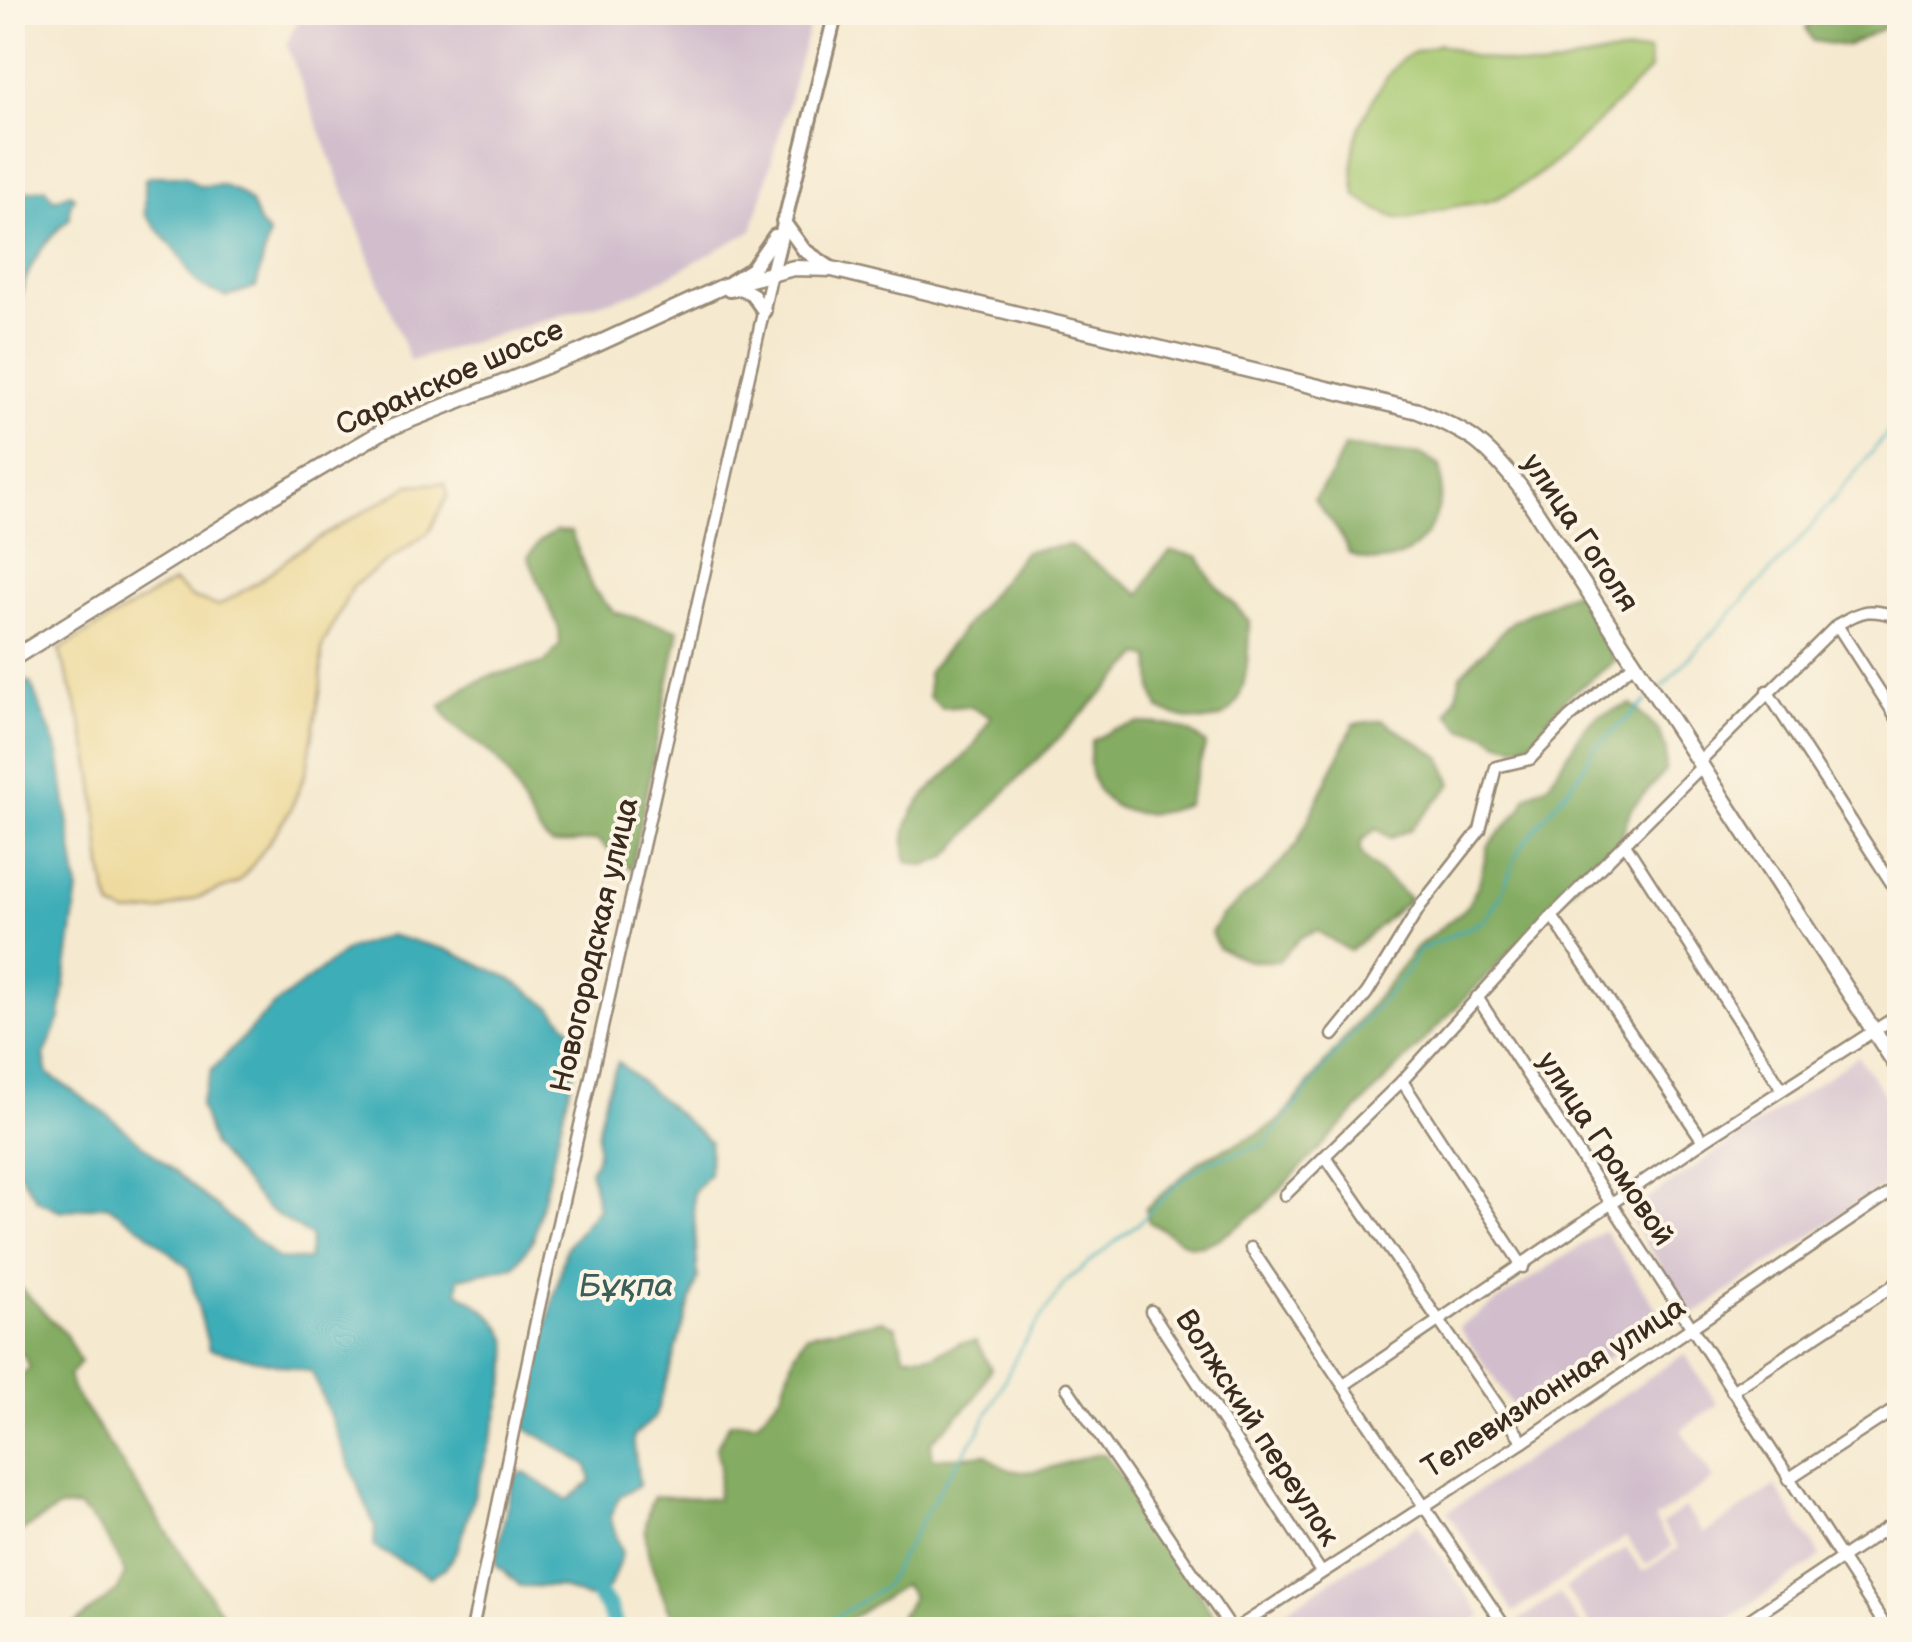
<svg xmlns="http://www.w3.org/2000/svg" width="1912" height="1642" font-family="'Balsamiq Sans',sans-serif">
	<rect width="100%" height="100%" fill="#fcf5e5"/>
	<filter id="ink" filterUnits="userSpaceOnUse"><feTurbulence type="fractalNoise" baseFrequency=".01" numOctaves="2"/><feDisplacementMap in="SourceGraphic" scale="20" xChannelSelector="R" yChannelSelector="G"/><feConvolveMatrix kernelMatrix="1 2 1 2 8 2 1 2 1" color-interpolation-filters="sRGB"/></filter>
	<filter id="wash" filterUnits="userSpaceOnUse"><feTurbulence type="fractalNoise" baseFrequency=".0048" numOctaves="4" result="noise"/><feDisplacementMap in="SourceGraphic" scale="40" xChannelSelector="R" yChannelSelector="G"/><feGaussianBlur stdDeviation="2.25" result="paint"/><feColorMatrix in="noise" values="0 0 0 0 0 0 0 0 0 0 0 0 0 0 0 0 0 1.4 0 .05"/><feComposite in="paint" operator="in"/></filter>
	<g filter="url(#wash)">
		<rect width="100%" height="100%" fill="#f5e9cf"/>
		<g fill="#d1bdcc">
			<polygon points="302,13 813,13 752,231 641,291 410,361 286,44"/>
			<polygon points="1858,1056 1899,1115 1899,1176 1692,1316 1627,1213"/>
			<polygon points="1604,1230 1664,1320 1520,1417 1459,1327"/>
			<polygon points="1684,1354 1718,1405 1681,1430 1714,1479 1654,1519 1672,1547 1646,1565 1626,1537 1514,1612 1447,1512"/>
			<polygon points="1775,1486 1821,1557 1713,1629 1593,1629 1565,1588 1626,1548 1643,1572 1678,1548 1662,1524 1685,1508 1704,1534"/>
			<polygon points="1418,1524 1482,1617 1462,1629 1257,1629"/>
			<polygon points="1559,1594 1583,1629 1522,1629 1517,1622"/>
		</g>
		<path fill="#a6c870" stroke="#707947" stroke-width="2.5" d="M 1440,44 L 1472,56 L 1541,69 L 1609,54 L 1649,51 L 1650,70 C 1606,113 1553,176 1495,199 C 1483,204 1469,203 1457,206 C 1402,218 1408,231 1356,196 C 1353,180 1352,164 1354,148 C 1357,123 1387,67 1410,54 C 1419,50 1430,47 1440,44 Z"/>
		<g fill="#84ac62" stroke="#606b40" stroke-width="2.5">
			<polygon points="1815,13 1899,13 1899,21 1846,46 1813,41 1806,28"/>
			<path d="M 1344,447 L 1422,455 L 1440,466 C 1451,521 1408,582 1349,554 C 1342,531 1327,518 1314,499 L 1332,474 Z"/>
			<path d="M 556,531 L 571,532 L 592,588 L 614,612 L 679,630 L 631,869 L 597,840 L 552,845 C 523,821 519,778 491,754 C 471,736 452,732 441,706 L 464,688 L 489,676 L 545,663 L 560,645 L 559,629 L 528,557 L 540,541 Z"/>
			<path d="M 1069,545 L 1141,595 L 1155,567 L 1171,551 L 1198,556 L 1211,579 L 1249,621 C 1248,687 1244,747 1159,709 L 1153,691 L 1151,658 L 1141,655 L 1005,792 L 947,857 L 925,866 L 907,862 C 893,803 946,783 975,744 C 981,735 986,725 991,716 L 968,706 L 942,708 L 929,697 L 928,672 L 1025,551 Z"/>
			<polygon points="1576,591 1615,661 1566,698 1548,718 1540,734 1528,744 1514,746 1497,741 1487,734 1462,729 1448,713 1458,692 1460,675 1513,621"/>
			<path d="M 1631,704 L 1658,730 L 1666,749 L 1665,771 L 1631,809 L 1621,837 L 1259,1211 C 1240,1223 1208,1255 1185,1243 C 1173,1237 1162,1228 1149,1222 L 1145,1209 L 1201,1160 L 1260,1133 L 1280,1120 L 1417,947 L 1466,908 L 1479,883 L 1488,846 L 1521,809 L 1527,796 L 1549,783 L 1584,728 L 1598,716 Z"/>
			<polygon points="1382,720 1441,757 1452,784 1411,829 1391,838 1376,829 1362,840 1360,851 1367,861 1410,899 1350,951 1317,931 1301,937 1278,961 1250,961 1218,948 1211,932 1221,917 1267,878 1296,845 1354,724"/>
			<path d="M 1140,723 C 1166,723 1186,726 1206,744 L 1187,804 C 1135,828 1078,806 1092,741 L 1114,729 Z"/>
			<path d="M 22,1289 L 66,1335 L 80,1362 L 69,1376 L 74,1392 L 232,1629 L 195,1629 L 185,1616 L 165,1629 L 67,1629 L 118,1590 L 125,1574 C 114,1547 101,1527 78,1507 L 59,1508 L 13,1537 L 13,1380 L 30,1368 L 24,1356 L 13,1348 L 13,1292 Z"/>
			<path d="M 883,1320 L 896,1327 L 905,1356 L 934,1355 L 960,1343 L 976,1341 L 991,1368 L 974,1400 L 931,1442 L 933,1459 L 986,1454 C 1023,1493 1064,1456 1105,1454 L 1223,1629 L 897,1629 L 901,1615 L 913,1596 L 904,1585 L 834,1629 L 677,1629 C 661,1586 631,1541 654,1496 L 717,1499 L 720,1465 L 716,1448 L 730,1422 L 757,1422 L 782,1393 L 795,1353 L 807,1334 Z"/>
		</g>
		<path fill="#eeda9e" stroke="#94825e" stroke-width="2.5" d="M 445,483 L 448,495 L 429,532 L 353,586 L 322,647 L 321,686 L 307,769 L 290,811 L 258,858 L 238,883 L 161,911 L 127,914 L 112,908 C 97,867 100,821 93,778 C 87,735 73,691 59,650 L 173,582 L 193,598 L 218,606 L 258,582 L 299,550 L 410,485 Z"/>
		<g fill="#3cadb7" stroke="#3c6c6a" stroke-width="2.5">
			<polygon points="151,176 184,176 199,186 221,185 239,192 251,203 259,223 269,235 256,287 226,297 202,287 191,276 181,257 145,214 145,179"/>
			<path d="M 45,188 L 54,200 L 70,193 L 74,197 L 70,206 L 70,218 C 45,240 28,264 21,296 L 13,302 L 13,194 Z"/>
			<path d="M 13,679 L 30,682 L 59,753 L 78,890 L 60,1018 L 44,1056 L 48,1074 L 109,1116 L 278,1259 L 308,1260 L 311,1237 L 265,1207 L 213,1146 L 200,1105 L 212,1070 L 272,1007 L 348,949 L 389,935 L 445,949 L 508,977 L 552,1008 L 581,1041 L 533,1240 L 515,1266 L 459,1278 L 458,1291 C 477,1305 498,1316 507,1339 C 518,1368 469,1510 458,1548 L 446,1567 L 430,1577 L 374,1547 L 375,1527 L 312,1372 L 209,1349 L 188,1268 L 144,1230 L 107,1205 L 61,1211 L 37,1200 L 13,1163 Z"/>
			<path d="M 618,1062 L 710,1142 L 709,1174 L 693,1193 L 698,1277 L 655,1417 L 633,1437 L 639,1485 L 620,1496 L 610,1516 L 622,1554 L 610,1586 L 599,1596 L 586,1598 L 560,1587 L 520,1586 L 495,1563 L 513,1478 L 523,1472 L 567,1500 L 591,1482 L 587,1465 L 523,1426 L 566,1248 L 598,1208 L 590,1170 C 601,1156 595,1141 599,1124 C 603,1102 609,1082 618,1062 Z"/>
		</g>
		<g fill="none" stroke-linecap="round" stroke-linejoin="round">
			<g stroke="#3cadb7" stroke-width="2.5">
				<polyline points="1661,688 1798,542 1900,418"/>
				<polyline points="815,1630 884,1587 944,1481 979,1431 1020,1349 1066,1281 1140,1222 1180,1181 1208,1162 1265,1144 1336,1053 1406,973 1419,950 1484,921 1500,897 1518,851 1581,772 1593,750 1647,700"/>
			</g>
			<polyline stroke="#3cadb7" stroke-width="18" points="599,1596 609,1608 616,1630"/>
		</g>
	</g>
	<g filter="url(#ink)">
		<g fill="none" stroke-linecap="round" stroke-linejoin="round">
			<g stroke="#988a76" stroke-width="15">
				<g id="minor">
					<polyline points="1837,625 1900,723"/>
					<polyline points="1767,691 1900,896"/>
					<path d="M 1699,762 L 1837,625 C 1863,609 1870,608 1900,617"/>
					<polyline points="1625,844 1782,1089"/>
					<polyline points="1552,916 1703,1141"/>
					<polyline points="1477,997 1888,1630"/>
					<polyline points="1333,1035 1367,993 1421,905 1480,830 1496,767 1530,759 1570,717 1634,664"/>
					<polyline points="1402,1081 1523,1267"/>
					<polyline points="1325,1156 1523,1442"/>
					<polyline points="1285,1195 1402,1081 1552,916 1702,766"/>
					<polyline points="1251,1248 1507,1630"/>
					<polyline points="1151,1311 1321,1572"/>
					<polyline points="1344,1385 1703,1141 1900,1014"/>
					<polyline points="1067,1388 1232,1630"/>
					<polyline points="1732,1391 1900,1281"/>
					<polyline points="1788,1479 1900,1406"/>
					<polyline points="472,1630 538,1312 772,273"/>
					<polyline points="1234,1630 1523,1442 1900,1186"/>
					<polyline points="1734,1630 1900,1519"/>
				</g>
			</g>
			<g stroke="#988a76" stroke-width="18">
				<g id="major">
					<polyline points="783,221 804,250 832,269"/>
					<polyline points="772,273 836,12"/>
					<polyline points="731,282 752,269 775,236"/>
					<polyline points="729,290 741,288 752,294 764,311"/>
					<polyline points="12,1628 14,1630"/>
				</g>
			</g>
			<g stroke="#988a76" stroke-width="19">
				<path id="highway" d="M 12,659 L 261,503 L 385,430 L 578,353 L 724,286 L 794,268 L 832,269 L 1418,411 C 1472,434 1483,441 1520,487 L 1900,1071"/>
			</g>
			<use href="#minor" stroke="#fff" stroke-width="10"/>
			<use href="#major" stroke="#fff" stroke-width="12"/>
			<use href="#highway" stroke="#fff" stroke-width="14"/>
		</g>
	</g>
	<g text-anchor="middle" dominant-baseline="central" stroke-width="8" stroke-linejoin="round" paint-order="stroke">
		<g font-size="30" fill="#3b2a1e" stroke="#fcf5e5">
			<text transform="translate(450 378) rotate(-24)">Саранское шоссе</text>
			<text transform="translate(1580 533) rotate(56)">улица Гоголя</text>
			<text transform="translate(595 945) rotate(-77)">Новогородская улица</text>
			<text transform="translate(1605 1149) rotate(57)">улица Громовой</text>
			<text transform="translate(1554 1388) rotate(-33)">Телевизионная улица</text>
			<text transform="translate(1257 1428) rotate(57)">Волжский переулок</text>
		</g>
		<g font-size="32" font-style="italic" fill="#3b5e5b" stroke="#fcf5e5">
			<text x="626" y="1286">Бұқпа</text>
		</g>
	</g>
	<rect width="1912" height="1642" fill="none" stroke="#fcf5e5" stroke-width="50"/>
</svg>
